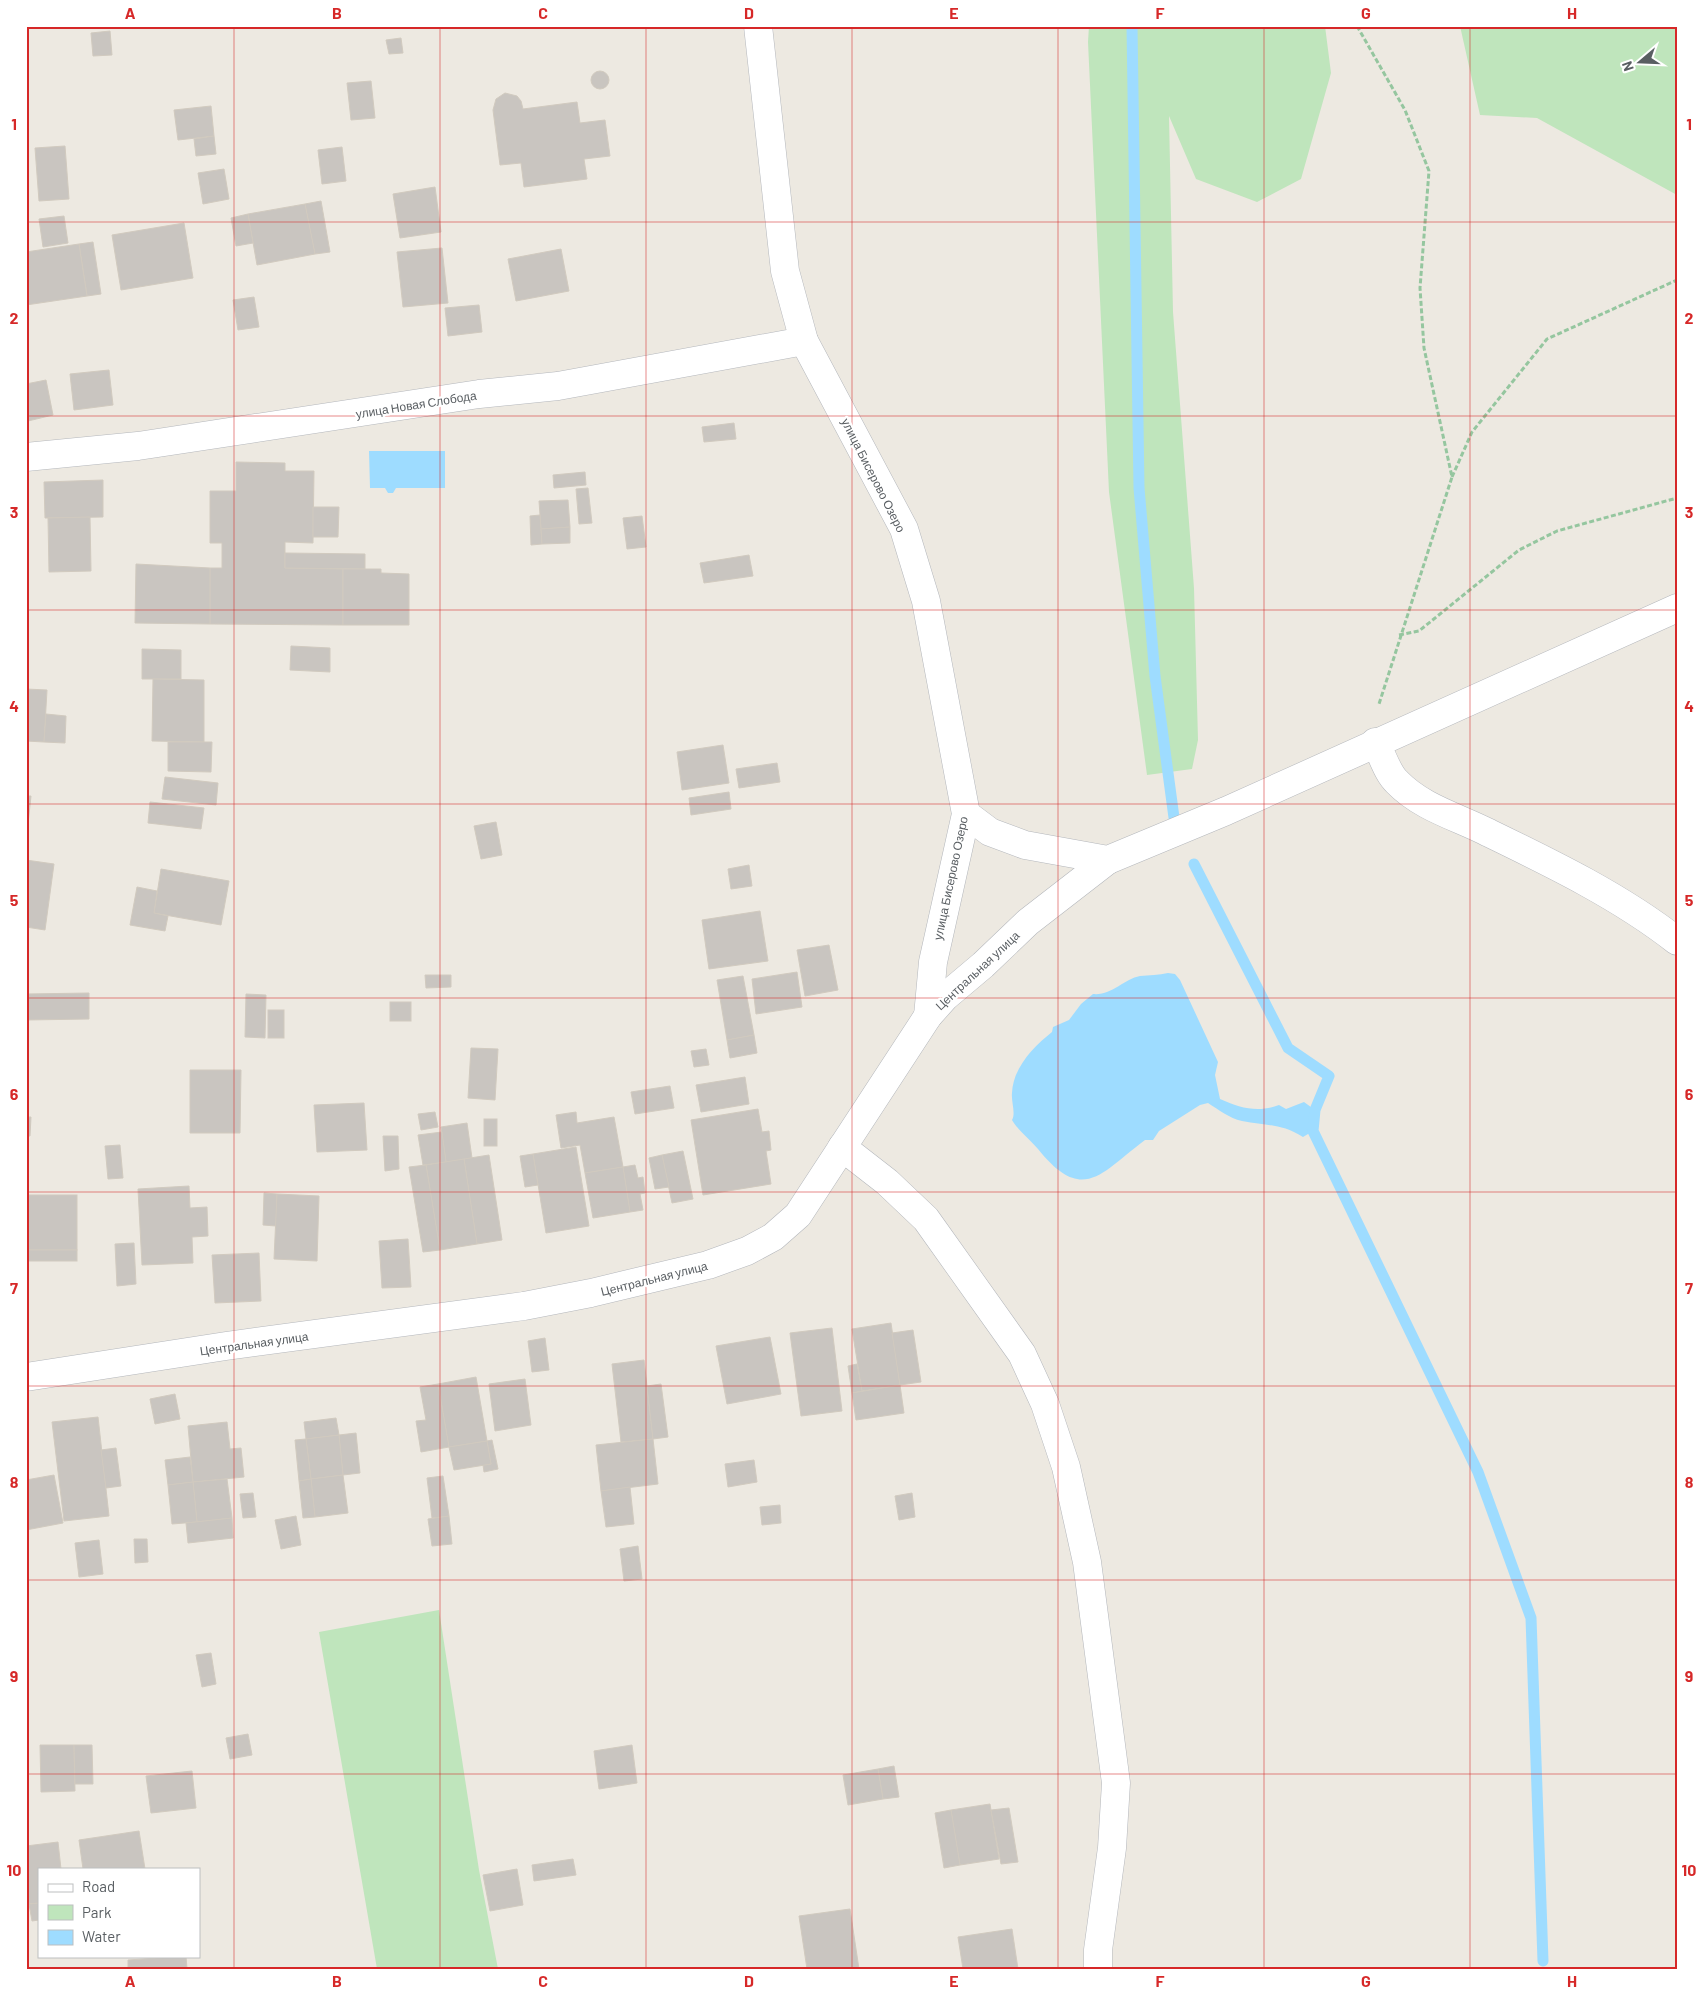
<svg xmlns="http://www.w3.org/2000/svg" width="1703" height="1995" font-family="Barlow,sans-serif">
	<rect width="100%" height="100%" fill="#ede9e1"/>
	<g fill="#bfe5bc">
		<polygon points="1089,26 1325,26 1331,73 1301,179 1257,202 1196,179 1169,116 1173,312 1194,588 1198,740 1192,769 1147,775 1109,492 1088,42"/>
		<polygon points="1460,26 1677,26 1677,195 1537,118 1480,115"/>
		<polygon points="439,1610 479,1870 498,1969 377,1969 319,1632"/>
	</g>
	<g fill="#9edcff">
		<polygon points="369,451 445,451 445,488 396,488 393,493 388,493 385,488 370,488"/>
		<path d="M 1168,973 L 1175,974 L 1180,980 L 1218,1062 L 1215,1075 L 1220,1099 C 1240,1108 1258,1113 1279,1105 L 1286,1109 L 1304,1102 L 1315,1110 L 1313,1131 L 1303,1137 C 1280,1123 1267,1126 1242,1121 C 1229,1118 1219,1110 1208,1103 L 1200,1105 L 1159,1131 L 1153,1140 L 1145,1140 C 1101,1173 1083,1205 1038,1149 C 1031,1141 1016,1128 1012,1120 C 1016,1113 1011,1102 1012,1093 C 1013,1068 1033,1047 1052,1032 L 1053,1027 L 1069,1020 L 1081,1004 L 1093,994 C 1111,996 1124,979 1140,976 C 1149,975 1159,975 1168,973 Z"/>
	</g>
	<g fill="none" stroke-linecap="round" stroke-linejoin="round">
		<g stroke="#9edcff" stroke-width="11">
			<polyline points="1132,26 1139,488 1155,676 1175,825"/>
			<polyline points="1194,864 1288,1048 1329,1076 1315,1110 1313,1131 1478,1472 1531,1618 1543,1961"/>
		</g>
	</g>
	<g fill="#c9c5c0" stroke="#d1cabf">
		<polygon points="110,31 112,55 93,56 91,33"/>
		<polygon points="401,38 403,53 389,54 386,40"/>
		<circle cx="600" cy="80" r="9"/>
		<polygon points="371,81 375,118 351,120 347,83"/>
		<polygon points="505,93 517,96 521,101 523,109 577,102 580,123 605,120 610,156 584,159 587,179 524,187 521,163 500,165 493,110 496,99"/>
		<polygon points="211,106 214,136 178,140 174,110"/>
		<polygon points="214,136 216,154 196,156 194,139"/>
		<polygon points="65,146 69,199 39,201 35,148"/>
		<polygon points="342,147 346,181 322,184 318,150"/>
		<polygon points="224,169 229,199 203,204 198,173"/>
		<polygon points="435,187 441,232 400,238 393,194"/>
		<polygon points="321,201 330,252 315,254 305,204"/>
		<polygon points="305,204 315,254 257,265 248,214"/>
		<polygon points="248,214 253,243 236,246 231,218"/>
		<polygon points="64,216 68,243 43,247 39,219"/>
		<polygon points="184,223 193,278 121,290 112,235"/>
		<polygon points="93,242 101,294 87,296 79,244"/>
		<polygon points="79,244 87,296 26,305 26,252"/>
		<polygon points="442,248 448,303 403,307 397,252"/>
		<polygon points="561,249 569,291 516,301 508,259"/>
		<polygon points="254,297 259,327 238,330 233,300"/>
		<polygon points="479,305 482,332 448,336 445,308"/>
		<polygon points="109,370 113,405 74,410 70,374"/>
		<polygon points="46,380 53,415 28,421 26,384"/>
		<polygon points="734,423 736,439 704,442 702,427"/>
		<polygon points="236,462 285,463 285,471 314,471 313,543 285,542 285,568 343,569 343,625 210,624 210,568 222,568 222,543 210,543 210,491 236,491"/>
		<polygon points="585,472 586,485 554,488 553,475"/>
		<polygon points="103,480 103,517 45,518 44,482"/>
		<polygon points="588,488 592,523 579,524 576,489"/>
		<polygon points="568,500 570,527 541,529 539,501"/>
		<polygon points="313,507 339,507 338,537 313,537"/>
		<polygon points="540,515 542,544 531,545 530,516"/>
		<polygon points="642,516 646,547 627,549 623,518"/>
		<polygon points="90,517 91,571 49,572 48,518"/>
		<polygon points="570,527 570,543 542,544 541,529"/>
		<polygon points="285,553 365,554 365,569 285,568"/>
		<polygon points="749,555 753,576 704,583 700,563"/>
		<polygon points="136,564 210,568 210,624 135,623"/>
		<polygon points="343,569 381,569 381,573 409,574 409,625 343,625"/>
		<polygon points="291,646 330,648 330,672 290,670"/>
		<polygon points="142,649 181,650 181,679 142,679"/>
		<polygon points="153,679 204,680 204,742 152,741"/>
		<polygon points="26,689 47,690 44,742 26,741"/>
		<polygon points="46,714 66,716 65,743 44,742"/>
		<polygon points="168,742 212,742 211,772 168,771"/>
		<polygon points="723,745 729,783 682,790 677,752"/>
		<polygon points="777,763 780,782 739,788 736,769"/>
		<polygon points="165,777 218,783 216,805 162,799"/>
		<polygon points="729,792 731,809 691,815 689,798"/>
		<polygon points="26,796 31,796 27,833 26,833"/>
		<polygon points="150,802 204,808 201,829 148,823"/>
		<polygon points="496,822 502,855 481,859 474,826"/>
		<polygon points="26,860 54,864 45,930 26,927"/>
		<polygon points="749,865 752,886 731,889 728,869"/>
		<polygon points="161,869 229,881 221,925 154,913"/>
		<polygon points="137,887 157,891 154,913 168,916 165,931 130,925"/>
		<polygon points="760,911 768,961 709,969 702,920"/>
		<polygon points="829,945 838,990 805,996 797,950"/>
		<polygon points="797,972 802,1007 756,1014 752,979"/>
		<polygon points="425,975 451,975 451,987 426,988"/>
		<polygon points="743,976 754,1035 727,1040 717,980"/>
		<polygon points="89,993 89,1019 26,1020 26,994"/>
		<polygon points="246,994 266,995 265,1038 245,1037"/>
		<rect x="390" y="1002" width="21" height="19"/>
		<rect x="268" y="1010" width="16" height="28"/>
		<polygon points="754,1035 757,1053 730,1058 727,1040"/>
		<polygon points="471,1048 498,1049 495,1100 468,1098"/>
		<polygon points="706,1049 709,1065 694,1067 691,1051"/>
		<polygon points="190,1070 241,1070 240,1133 190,1133"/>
		<polygon points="745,1077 749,1104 701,1112 696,1085"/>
		<polygon points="670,1086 674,1108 635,1114 631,1092"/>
		<polygon points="364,1103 367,1150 317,1152 314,1105"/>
		<polygon points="758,1109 762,1132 769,1131 771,1150 766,1151 771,1184 703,1195 691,1120"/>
		<polygon points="435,1112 438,1127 421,1130 418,1114"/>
		<polygon points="576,1112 577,1123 614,1117 623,1167 585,1173 580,1145 561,1148 556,1115"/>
		<polygon points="26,1117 31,1117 30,1136 26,1136"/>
		<rect x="484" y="1119" width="13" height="27"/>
		<polygon points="467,1123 472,1158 446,1162 441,1127"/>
		<polygon points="442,1132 446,1162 423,1165 418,1135"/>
		<polygon points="383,1136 398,1136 399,1169 385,1171"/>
		<polygon points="120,1145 123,1178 108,1179 105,1146"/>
		<polygon points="576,1147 589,1226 546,1233 533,1154"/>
		<polygon points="683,1151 693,1199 672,1203 662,1155"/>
		<polygon points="533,1154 538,1185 525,1187 520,1156"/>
		<polygon points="489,1155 502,1240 477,1244 464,1159"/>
		<polygon points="662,1155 669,1187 655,1189 649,1158"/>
		<polygon points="464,1159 477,1244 440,1250 426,1165"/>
		<polygon points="426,1165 440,1250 423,1252 409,1167"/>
		<polygon points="635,1165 638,1178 643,1177 645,1193 640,1194 643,1210 630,1212 623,1167"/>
		<polygon points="623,1167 630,1212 593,1218 585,1173"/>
		<polygon points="189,1186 190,1208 207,1207 208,1236 192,1237 193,1263 142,1265 138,1189"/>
		<polygon points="264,1193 277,1194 276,1226 263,1225"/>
		<polygon points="277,1194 319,1196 317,1261 274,1259"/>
		<rect x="26" y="1195" width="51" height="55"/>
		<polygon points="408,1239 411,1287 382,1288 379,1241"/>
		<polygon points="134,1243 136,1284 117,1286 115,1244"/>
		<rect x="26" y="1250" width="51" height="11"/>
		<polygon points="259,1253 261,1301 215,1303 212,1255"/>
		<polygon points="891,1323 900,1385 862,1391 852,1329"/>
		<polygon points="832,1328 842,1411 801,1416 790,1333"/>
		<polygon points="913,1330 921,1382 900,1385 892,1333"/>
		<polygon points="770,1337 781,1394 727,1404 716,1346"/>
		<polygon points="545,1338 549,1370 532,1372 528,1341"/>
		<polygon points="644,1360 653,1439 621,1442 612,1364"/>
		<polygon points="857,1364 862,1391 852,1393 848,1366"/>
		<polygon points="476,1377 487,1441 449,1447 438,1384"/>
		<polygon points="525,1379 531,1425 495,1431 489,1384"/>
		<polygon points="438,1384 449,1447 421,1452 416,1421 426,1420 420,1387"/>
		<polygon points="661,1384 668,1437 653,1439 647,1386"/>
		<polygon points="900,1385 904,1413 856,1420 852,1393"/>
		<polygon points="175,1394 180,1419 155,1424 150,1399"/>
		<polygon points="98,1417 109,1516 64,1521 52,1422"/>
		<polygon points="336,1418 339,1435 306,1439 304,1422"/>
		<polygon points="227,1422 230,1449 241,1448 244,1477 193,1482 188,1426"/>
		<polygon points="356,1433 360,1473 343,1475 339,1435"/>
		<polygon points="339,1435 343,1475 311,1479 306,1439"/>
		<polygon points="306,1439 311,1479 299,1481 295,1440"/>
		<polygon points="653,1439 658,1484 601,1491 596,1445"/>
		<polygon points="492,1440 498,1469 484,1472 483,1465 491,1464 487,1441"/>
		<polygon points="487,1441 491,1464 454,1470 449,1447"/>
		<polygon points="116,1448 121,1486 106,1488 101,1450"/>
		<polygon points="190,1457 193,1482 168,1485 165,1460"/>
		<polygon points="754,1460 757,1482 728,1487 725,1464"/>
		<polygon points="54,1475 63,1523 26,1530 26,1480"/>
		<polygon points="343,1475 348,1513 315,1517 311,1479"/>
		<polygon points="443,1476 449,1516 432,1518 427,1478"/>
		<polygon points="227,1479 232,1518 197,1522 193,1482"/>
		<polygon points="311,1479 315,1517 303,1518 299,1481"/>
		<polygon points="193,1482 197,1522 172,1524 168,1485"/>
		<polygon points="630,1487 634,1524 606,1527 601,1491"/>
		<polygon points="253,1493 256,1517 243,1518 240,1494"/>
		<polygon points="912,1493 915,1517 899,1520 895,1496"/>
		<polygon points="780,1505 781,1523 762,1525 760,1507"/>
		<polygon points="296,1516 301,1545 281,1549 275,1520"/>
		<polygon points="449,1516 452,1544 432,1546 428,1519"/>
		<polygon points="232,1518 233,1538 188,1543 186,1523"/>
		<polygon points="134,1539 147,1539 148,1562 135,1563"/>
		<polygon points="99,1540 103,1574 79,1577 75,1543"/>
		<polygon points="638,1546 642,1579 624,1581 620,1549"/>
		<polygon points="211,1653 216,1684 202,1687 196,1655"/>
		<polygon points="248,1734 252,1755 230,1759 226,1738"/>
		<polygon points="40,1745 74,1745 75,1791 41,1792"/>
		<polygon points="74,1745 92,1745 93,1784 75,1784"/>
		<polygon points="632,1745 637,1783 599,1789 594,1751"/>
		<polygon points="894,1766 899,1797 883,1799 878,1769"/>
		<polygon points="878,1769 883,1799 848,1805 843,1775"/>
		<polygon points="192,1771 196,1808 151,1813 146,1776"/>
		<polygon points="990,1804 999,1859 960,1865 951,1810"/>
		<polygon points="1009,1808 1018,1862 1001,1864 991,1810"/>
		<polygon points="951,1810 960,1865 944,1868 935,1813"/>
		<polygon points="139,1831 145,1869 83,1869 79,1840"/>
		<polygon points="58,1842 61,1869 39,1869 39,1903 29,1904 26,1846"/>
		<polygon points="573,1859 576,1875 534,1881 532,1865"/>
		<polygon points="517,1869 523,1905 490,1911 483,1875"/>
		<polygon points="39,1903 39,1920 32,1921 29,1904"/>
		<polygon points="850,1909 859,1969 807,1969 799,1916"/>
		<polygon points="1012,1929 1018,1969 963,1969 958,1937"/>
		<polygon points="186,1956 187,1969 128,1969 128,1960"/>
	</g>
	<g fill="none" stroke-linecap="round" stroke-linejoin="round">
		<g stroke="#b4b7bc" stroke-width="29">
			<g id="minor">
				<polyline points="758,26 785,271 804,341 904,529 926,601 966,814 933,962 928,1016"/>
				<polyline points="26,457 138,446 479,394 558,386 804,341"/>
				<path d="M 1375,742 C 1382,754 1387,773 1397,782 C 1422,808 1458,817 1489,833 C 1553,864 1621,897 1677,941"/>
				<polyline points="966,814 990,832 1025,845 1108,860 1226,811 1677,608"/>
				<polyline points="842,1147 887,1182 926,1219 1022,1354 1045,1404 1066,1467 1087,1562 1116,1783 1112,1848 1098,1950 1098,1969"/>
				<polyline points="26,1377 226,1346 524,1306 591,1293 708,1265 747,1251 773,1237 798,1215 928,1016 945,997 983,965 1028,922 1108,860"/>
			</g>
		</g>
		<g stroke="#95c69f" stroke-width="3" stroke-dasharray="5 2.5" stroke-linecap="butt">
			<polyline points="1357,26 1405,110 1429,171 1420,288 1424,348 1452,477 1379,704"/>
			<polyline points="1452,477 1472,432 1547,339 1677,280"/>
			<polyline points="1399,635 1419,631 1519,550 1557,531 1677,498"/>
		</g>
		<use href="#minor" stroke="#fff" stroke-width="28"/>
	</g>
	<path fill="none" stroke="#d62828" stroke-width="1" stroke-opacity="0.55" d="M 234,26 L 234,1969M 440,26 L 440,1969M 646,26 L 646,1969M 852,26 L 852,1969M 1058,26 L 1058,1969M 1264,26 L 1264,1969M 1470,26 L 1470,1969M 26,222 L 1677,222M 26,416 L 1677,416M 26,610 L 1677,610M 26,804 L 1677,804M 26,998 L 1677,998M 26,1192 L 1677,1192M 26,1386 L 1677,1386M 26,1580 L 1677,1580M 26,1774 L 1677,1774"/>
	<g text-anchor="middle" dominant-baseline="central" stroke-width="4.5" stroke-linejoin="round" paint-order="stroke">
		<g font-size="12" fill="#595e62" stroke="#fff">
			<text transform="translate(416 404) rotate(-9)">улица Новая Слобода</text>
			<text transform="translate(874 475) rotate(63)">улица Бисерово Озеро</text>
			<text transform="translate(950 878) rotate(-78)">улица Бисерово Озеро</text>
			<text transform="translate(977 970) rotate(-43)">Центральная улица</text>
			<text transform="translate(654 1278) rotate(-14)">Центральная улица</text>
			<text transform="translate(254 1343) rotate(-8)">Центральная улица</text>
		</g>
	</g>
	<rect width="1703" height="1995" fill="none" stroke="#ffffff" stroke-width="55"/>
	<rect x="38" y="1868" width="162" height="90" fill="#ffffff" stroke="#bdbfc0"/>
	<rect x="48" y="1884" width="25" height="8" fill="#ffffff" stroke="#bdbfc0"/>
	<text x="82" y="1892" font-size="15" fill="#595e62">Road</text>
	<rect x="48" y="1905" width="25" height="15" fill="#bfe5bc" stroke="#bdbfc0"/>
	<text x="82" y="1918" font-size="15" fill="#595e62">Park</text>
	<rect x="48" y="1930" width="25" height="15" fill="#9edcff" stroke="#bdbfc0"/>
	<text x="82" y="1942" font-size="15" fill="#595e62">Water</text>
	<g transform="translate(1640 62) rotate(251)" stroke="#ffffff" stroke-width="4" paint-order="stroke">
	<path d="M0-4L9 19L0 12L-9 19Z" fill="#595e62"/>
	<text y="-8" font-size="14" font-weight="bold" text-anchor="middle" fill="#595e62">N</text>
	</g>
	<rect x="28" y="28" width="1648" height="1940" fill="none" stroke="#d62828" stroke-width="2"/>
	<g font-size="16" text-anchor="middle" font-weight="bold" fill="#d62828">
		<text x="130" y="19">A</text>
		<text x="337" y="19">B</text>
		<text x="543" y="19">C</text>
		<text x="749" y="19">D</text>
		<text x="954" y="19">E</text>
		<text x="1160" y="19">F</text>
		<text x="1366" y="19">G</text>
		<text x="1572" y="19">H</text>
		<text x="14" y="130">1</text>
		<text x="1689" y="130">1</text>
		<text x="14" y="324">2</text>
		<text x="1689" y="324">2</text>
		<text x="14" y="518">3</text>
		<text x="1689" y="518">3</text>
		<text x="14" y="712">4</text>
		<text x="1689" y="712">4</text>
		<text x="14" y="906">5</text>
		<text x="1689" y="906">5</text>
		<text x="14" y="1100">6</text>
		<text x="1689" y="1100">6</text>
		<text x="14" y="1294">7</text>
		<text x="1689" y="1294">7</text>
		<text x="14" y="1488">8</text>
		<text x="1689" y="1488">8</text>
		<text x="14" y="1682">9</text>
		<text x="1689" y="1682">9</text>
		<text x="14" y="1876">10</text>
		<text x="1689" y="1876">10</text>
		<text x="130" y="1987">A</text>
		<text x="337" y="1987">B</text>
		<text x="543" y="1987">C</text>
		<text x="749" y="1987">D</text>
		<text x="954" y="1987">E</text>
		<text x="1160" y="1987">F</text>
		<text x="1366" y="1987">G</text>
		<text x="1572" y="1987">H</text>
	</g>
</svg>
